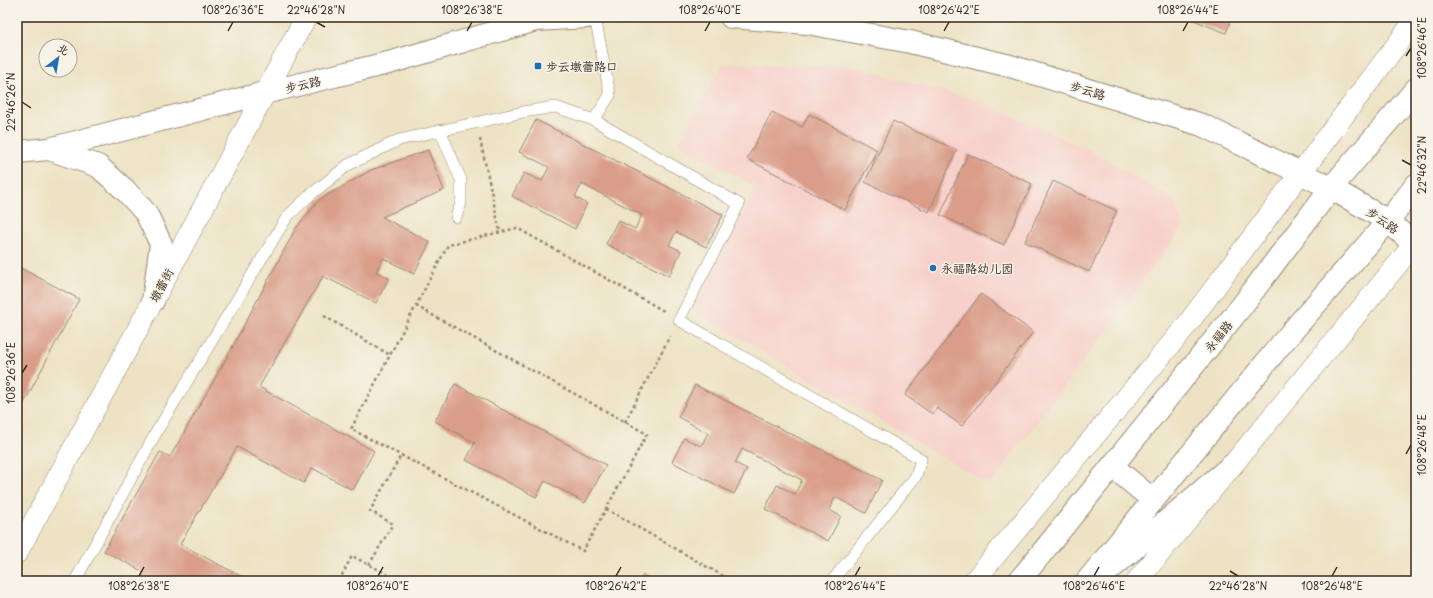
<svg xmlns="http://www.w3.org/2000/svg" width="1433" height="598" font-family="'Playpen Sans','LXGW WenKai TC',sans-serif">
	<rect width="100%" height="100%" fill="#f7f3e8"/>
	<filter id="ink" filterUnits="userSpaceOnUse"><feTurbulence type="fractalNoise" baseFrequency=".025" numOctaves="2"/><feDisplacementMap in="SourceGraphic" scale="8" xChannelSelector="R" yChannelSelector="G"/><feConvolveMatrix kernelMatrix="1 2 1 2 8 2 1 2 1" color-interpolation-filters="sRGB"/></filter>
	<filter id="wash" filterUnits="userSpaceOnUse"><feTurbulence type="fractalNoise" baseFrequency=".012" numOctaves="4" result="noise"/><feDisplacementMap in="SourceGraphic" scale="16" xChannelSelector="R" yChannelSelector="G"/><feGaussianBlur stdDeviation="0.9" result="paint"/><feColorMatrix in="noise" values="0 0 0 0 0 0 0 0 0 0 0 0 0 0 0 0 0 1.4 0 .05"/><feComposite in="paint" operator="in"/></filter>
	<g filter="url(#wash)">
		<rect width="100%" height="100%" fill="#ede3c4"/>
		<polygon fill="#f7d0cb" points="723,64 855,67 972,99 1086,148 1173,200 1184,226 990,485 692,310 757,187 678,143"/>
		<g id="blocks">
			<g fill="#da9d89">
				<polygon points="1186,17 1232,17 1226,33"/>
				<polygon points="772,112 802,127 809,114 877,150 845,210 747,159"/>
				<polygon points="536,120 723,215 706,247 676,232 669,245 681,251 669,276 606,244 618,220 635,229 642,215 582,184 575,197 587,204 575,229 512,196 524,173 542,181 549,167 519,152"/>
				<polygon points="893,121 957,150 929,212 865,182"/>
				<polygon points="428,150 444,190 382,217 430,242 414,274 383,258 376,272 389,278 376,303 323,276 259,387 374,451 353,490 312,468 304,483 237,447 180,544 250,581 140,581 144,572 104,551 160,452 170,457 222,366 296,228 319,200 371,170"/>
				<polygon points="968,154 1032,184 1004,245 940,215"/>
				<polygon points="1053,181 1117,211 1089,272 1025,242"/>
				<polygon points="17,266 79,299 17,416"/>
				<polygon points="981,294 1033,332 962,426 937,408 932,414 905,395"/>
				<polygon points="455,384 606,465 585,503 545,481 536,497 466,460 475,443 435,421"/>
				<polygon points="695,385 882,480 866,513 835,497 829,510 841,516 828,541 765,509 777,485 795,494 802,480 742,449 735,463 747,469 734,494 672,462 684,438 701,446 708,433 678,417"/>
				<polygon points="643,575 654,581 640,581"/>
			</g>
		</g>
	</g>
	<g filter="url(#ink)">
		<use href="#blocks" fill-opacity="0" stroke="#948671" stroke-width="1"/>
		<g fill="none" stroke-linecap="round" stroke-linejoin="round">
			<g stroke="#948671" stroke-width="12">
				<g id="lane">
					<polyline points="595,17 610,95 594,120 739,204 679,320 921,459 916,476 832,581"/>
					<polyline points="440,130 461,180 461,203 456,217"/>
					<polyline points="75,581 157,431 287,217 309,196 348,165 399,140 523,112 555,107 594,120"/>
				</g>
			</g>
			<g stroke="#948671" stroke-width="22">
				<g id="street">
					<polyline points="17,553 306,17"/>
					<polyline points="974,581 1186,326 1416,19"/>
					<polyline points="1137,581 1416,242"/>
				</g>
			</g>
			<g stroke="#948671" stroke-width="24">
				<g id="secondary">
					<polyline points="731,17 807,23 910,42 1010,66 1202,125 1331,188 1388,221 1416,246"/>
					<polyline points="49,149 98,166 125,190 146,213 161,244 153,301"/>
					<polyline points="17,152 49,149 264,93 392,62 536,20 588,17"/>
					<polyline points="1112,466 1153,500"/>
					<polyline points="1108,571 1232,465"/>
					<polyline points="1019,581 1241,307 1331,188 1416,89"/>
					<polyline points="1087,581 1282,343 1388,221 1416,185"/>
				</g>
			</g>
			<g stroke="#948671" stroke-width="2.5" stroke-dasharray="3 3" stroke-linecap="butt">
				<polyline points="480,139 500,232"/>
				<polyline points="416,306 647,434 583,551 351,429 448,245 517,228 664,311"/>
				<polyline points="324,316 390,355"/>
				<polyline points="625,422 670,336"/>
				<polyline points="606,509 732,581"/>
				<polyline points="369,565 393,524 370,511 401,455"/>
				<polyline points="339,581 352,556 387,574"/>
				<polyline points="529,581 530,580"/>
			</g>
			<use href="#lane" stroke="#fff" stroke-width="11"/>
			<use href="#street" stroke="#fff" stroke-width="21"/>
			<use href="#secondary" stroke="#fff" stroke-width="22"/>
		</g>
	</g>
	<path fill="none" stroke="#3b2a1e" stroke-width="1.5" d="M 316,22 L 325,27M 228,31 L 233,22M 467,31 L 472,22M 705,31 L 710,22M 944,31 L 949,22M 1183,31 L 1188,22M 1406,56 L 1411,48M 22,102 L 31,108M 1402,160 L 1411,165M 22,373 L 27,365M 1406,454 L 1411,445M 1230,571 L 1238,576M 139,576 L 144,567M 378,576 L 383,567M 616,576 L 621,567M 855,576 L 860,567M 1094,576 L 1099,567M 1332,576 L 1337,567"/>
	<g fill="#1f6fb2" stroke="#f7f3e8" stroke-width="1.5">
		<rect x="534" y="62" width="8" height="8" rx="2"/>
		<circle cx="933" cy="268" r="4"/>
	</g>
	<g text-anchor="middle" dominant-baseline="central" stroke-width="3" stroke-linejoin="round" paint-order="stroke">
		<g font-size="12" fill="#3b2a1e" stroke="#f7f3e8" text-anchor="start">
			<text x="546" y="66">步云墩蕾路口</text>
			<text x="941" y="268">永福路幼儿园</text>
		</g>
		<g font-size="12" fill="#3b2a1e" stroke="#f7f3e8">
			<text transform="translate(303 84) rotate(-13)">步云路</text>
			<text transform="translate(1088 90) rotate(17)">步云路</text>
			<text transform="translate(1383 220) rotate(35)">步云路</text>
			<text transform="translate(161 285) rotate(-62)">墩蕾街</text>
			<text transform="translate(1218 336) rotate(-51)">永福路</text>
		</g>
	</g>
	<rect width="1433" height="598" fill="none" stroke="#f7f3e8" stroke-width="44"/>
	<g transform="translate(58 58) rotate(31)"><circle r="19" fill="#f7f3e8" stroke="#aca397"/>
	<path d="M0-3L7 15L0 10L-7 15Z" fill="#1f6fb2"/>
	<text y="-6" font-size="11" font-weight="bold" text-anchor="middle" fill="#3b2a1e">北</text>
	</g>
	<rect x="22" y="22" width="1389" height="554" fill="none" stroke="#3b2a1e" stroke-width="1.5"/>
	<g font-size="10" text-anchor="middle" fill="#3b2a1e">
		<text x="233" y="14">108°26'36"E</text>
		<text x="316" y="14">22°46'28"N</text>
		<text x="472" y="14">108°26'38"E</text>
		<text x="710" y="14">108°26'40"E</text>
		<text x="949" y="14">108°26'42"E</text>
		<text x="1188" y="14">108°26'44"E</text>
		<text transform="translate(1422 48) rotate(-90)" y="4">108°26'46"E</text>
		<text transform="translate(11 102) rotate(-90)" y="4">22°46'26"N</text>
		<text transform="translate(1422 165) rotate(-90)" y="4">22°46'32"N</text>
		<text transform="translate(11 373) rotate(-90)" y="4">108°26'36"E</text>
		<text transform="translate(1422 445) rotate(-90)" y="4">108°26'48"E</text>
		<text x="139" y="590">108°26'38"E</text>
		<text x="378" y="590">108°26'40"E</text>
		<text x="616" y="590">108°26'42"E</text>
		<text x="855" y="590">108°26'44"E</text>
		<text x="1094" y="590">108°26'46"E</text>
		<text x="1238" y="590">22°46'28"N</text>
		<text x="1332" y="590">108°26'48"E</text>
	</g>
</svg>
